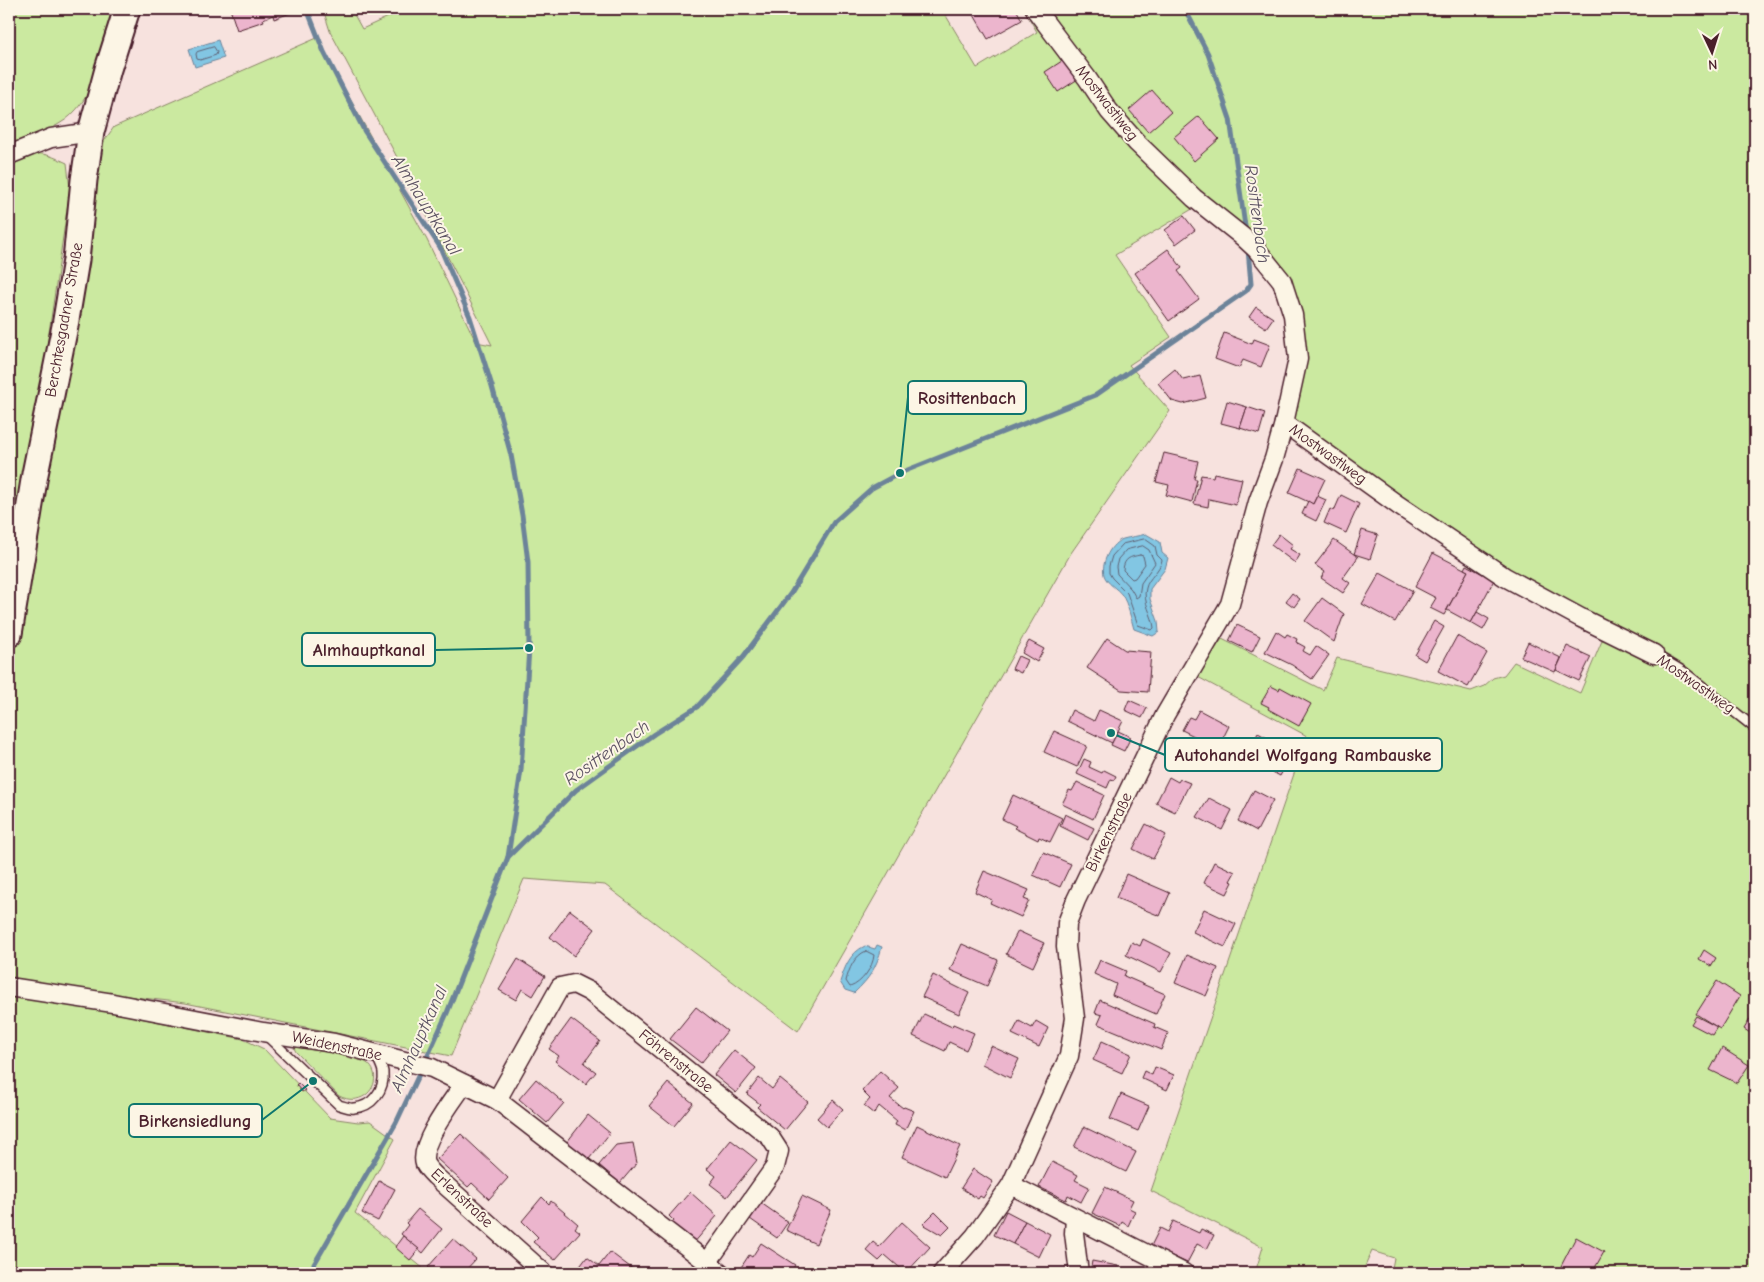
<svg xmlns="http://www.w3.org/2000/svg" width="1764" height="1282" font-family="'Comic Neue',sans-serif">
	<rect width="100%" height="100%" fill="#f7e2de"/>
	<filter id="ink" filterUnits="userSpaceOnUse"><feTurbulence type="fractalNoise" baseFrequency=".02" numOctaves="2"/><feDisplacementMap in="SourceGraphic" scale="10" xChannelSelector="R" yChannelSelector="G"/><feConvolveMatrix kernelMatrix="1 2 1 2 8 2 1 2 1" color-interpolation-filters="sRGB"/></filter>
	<g filter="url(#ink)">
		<g fill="#cbe9a0" stroke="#8a8466">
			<path d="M 9,9 L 117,9 C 106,46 95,104 59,124 C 44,133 25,139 9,145 Z"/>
			<path d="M 323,9 L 351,9 L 362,29 L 406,9 L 942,9 L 977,68 L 1037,32 L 1024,9 L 1755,9 L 1755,1273 L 1391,1273 L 1394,1258 L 1372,1251 L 1362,1273 L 1255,1273 L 1263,1247 L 1151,1191 L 1307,736 L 1196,676 L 1222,639 L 1323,690 L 1337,658 L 1471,691 L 1484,686 L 1493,678 L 1504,675 L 1514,662 L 1580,693 L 1604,636 L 1299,438 L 1273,427 L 1290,371 L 1287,324 L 1273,278 L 1243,247 L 1194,208 L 1115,255 L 1171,337 L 1129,365 L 1170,411 L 1071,553 L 798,1031 L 605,885 L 524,879 L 451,1056 L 185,1003 L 9,982 L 9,164 C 36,151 39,150 67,163 L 70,189 L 46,353 L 36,402 L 58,406 L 102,144 L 114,127 L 317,38 L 427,240 L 476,342 L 492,345 L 408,178 L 330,31 Z"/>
			<polygon points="17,993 243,1039 264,1049 330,1118 358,1122 370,1121 395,1139 355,1213 429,1273 9,1273 9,995"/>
			<path d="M 298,1047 C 312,1050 358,1057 367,1063 C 386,1077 367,1110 339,1096 L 296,1052 L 294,1048 Z"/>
		</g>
		<g fill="#82c6e3" stroke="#6c8399">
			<polygon points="218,40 224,58 195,67 189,49"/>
			<path d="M 1146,534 L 1160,542 L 1162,553 L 1168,558 L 1165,569 L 1150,589 L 1150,599 L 1158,621 L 1159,632 L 1153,636 L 1134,629 C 1131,619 1128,604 1122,595 C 1117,588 1107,584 1104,575 C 1101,562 1111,543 1123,539 C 1130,537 1139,536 1146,534 Z"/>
			<path d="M 877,945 L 882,947 C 876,968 870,978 854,993 L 845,990 L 840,982 C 845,966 850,953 865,946 L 875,949 Z"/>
		</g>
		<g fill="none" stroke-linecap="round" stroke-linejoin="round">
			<g stroke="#606275" stroke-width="1">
				<polygon points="214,47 217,52 216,55 200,60 197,59 196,54 197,52"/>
				<path d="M 1145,539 L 1155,546 L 1157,555 L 1162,560 C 1160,571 1148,578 1146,588 C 1142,602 1153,615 1154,628 L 1152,630 L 1138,625 L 1127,593 L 1112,578 L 1109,573 L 1109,566 L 1112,556 L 1123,544 Z"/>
				<polygon points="1143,546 1149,550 1155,563 1141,583 1139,596 1136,598 1131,589 1117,574 1116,567 1118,559 1126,550"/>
				<path d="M 1140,555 L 1143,556 L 1145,564 L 1135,578 L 1132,579 L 1123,570 C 1124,558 1130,557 1140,555 Z"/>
				<path d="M 866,951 L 874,955 C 873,967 862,983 850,987 L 846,981 C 849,969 854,956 866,951 Z"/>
			</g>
			<g stroke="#6c8399" stroke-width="5">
				<polyline points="307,9 324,52 365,132 440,247 470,317 492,386 511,455 522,515 528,562 529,648 521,770 508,857 447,1013 425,1062"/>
				<polyline points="1185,9 1208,54 1230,119 1246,233"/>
				<polyline points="508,857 576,790 654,734 697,707 743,657 791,593 834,522 872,488 900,473 1096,395 1246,291 1251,284 1248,249"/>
				<polyline points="309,1273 396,1123 421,1070"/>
			</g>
		</g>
		<g fill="#ecb5cd" stroke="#4a1f2b">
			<polygon points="230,9 292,9 293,12 274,19 273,15 263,19 264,21 237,30"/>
			<polygon points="360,9 377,9 363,15"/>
			<polygon points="984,9 991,10 1016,9 1022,20 988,39 974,15"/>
			<polygon points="1065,59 1078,79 1058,92 1045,72"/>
			<polygon points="1152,90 1171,112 1148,132 1129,110"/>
			<polygon points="1199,116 1219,139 1194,161 1174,137"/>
			<polygon points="1184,216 1195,230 1176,244 1165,230"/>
			<polygon points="1168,249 1182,268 1178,271 1199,299 1169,321 1135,273"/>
			<polygon points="1256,307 1273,318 1266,328 1249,317"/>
			<polygon points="1224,333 1252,344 1254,339 1270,345 1261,367 1243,360 1239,368 1215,359"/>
			<polygon points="1175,369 1183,380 1200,376 1206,398 1183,404 1172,401 1158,383"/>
			<polygon points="1227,401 1247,407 1240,428 1221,423"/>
			<polygon points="1247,407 1265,413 1259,434 1240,428"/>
			<polygon points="1164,453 1198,461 1194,479 1197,479 1192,502 1166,495 1169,485 1156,482"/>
			<polygon points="1300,468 1325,479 1313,504 1289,493"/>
			<polygon points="1214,473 1242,479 1236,505 1209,499 1208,507 1194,504 1201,475 1213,477"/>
			<polygon points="1341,495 1359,504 1346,533 1324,523 1330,509 1334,511"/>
			<polygon points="1317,496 1326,500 1316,521 1302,514 1308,501 1313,504"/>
			<polygon points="1362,530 1378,535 1370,559 1354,554"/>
			<polygon points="1279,534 1293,545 1290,549 1300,555 1295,563 1271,545"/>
			<polygon points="1334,540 1358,557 1343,578 1350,583 1343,593 1321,578 1325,572 1315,565"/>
			<polygon points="1433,553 1468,571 1444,615 1430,608 1436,598 1415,587"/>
			<polygon points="1466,565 1494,580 1471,623 1447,610 1468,571 1464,569"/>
			<polygon points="1380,573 1413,591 1395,622 1362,604"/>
			<polygon points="1292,593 1300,599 1294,607 1286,601"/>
			<polygon points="1322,598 1344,614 1334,642 1305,621"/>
			<polygon points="1477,612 1489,619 1483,630 1471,623"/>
			<polygon points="1434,621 1444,627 1425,661 1415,655"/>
			<polygon points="1237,625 1260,636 1252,652 1229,641"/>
			<polygon points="1276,631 1285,637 1287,634 1297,639 1296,642 1305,647 1303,651 1310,655 1316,646 1329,655 1312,679 1292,665 1265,652"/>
			<polygon points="1457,636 1487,653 1468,687 1438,671"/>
			<polygon points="1107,638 1125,650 1151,652 1148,692 1121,690 1087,668"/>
			<polygon points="1029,641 1044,649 1037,662 1022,653"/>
			<polygon points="1528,642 1561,658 1555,672 1521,657"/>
			<polygon points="1567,646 1591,657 1579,681 1556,670"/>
			<polygon points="1018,656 1027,660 1021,673 1012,669"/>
			<polygon points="1271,686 1279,690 1280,687 1311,704 1299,726 1268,709 1269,707 1261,703"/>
			<polygon points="1129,700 1147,708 1142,718 1125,710"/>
			<polygon points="1072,710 1094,721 1099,710 1123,721 1112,743 1067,721"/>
			<polygon points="1199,710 1229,726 1218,748 1182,730 1189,717 1194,719"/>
			<polygon points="1054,731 1087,746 1077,767 1044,752"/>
			<polygon points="1118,731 1131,737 1124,751 1111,745"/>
			<polygon points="1258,733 1293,752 1280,776 1245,757"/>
			<polygon points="1084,759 1091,762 1089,767 1102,773 1104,770 1116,776 1114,780 1111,779 1107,788 1077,774"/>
			<polygon points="1169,777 1178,782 1180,779 1190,783 1175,812 1156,803"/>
			<polygon points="1077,782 1104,795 1093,819 1062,804 1069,790 1072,791"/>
			<polygon points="1254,790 1273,800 1257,831 1238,821"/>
			<polygon points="1013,795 1062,818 1050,842 1039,837 1038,840 1014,828 1016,826 1002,819"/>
			<polygon points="1209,798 1232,810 1222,830 1197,817"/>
			<polygon points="1065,814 1094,828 1088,840 1060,826"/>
			<polygon points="1146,824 1166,835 1153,859 1133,849"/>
			<polygon points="1043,852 1071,864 1060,887 1033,875"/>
			<polygon points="1214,862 1235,872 1230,881 1233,882 1227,894 1204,883"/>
			<polygon points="984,871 1029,890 1024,899 1029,901 1021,917 990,903 992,900 975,892"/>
			<polygon points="1126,874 1170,893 1160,916 1116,898"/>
			<polygon points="1204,909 1236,924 1225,947 1193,932"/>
			<polygon points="570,910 595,929 574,956 550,937"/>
			<polygon points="1018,931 1044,943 1033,967 1006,954"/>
			<polygon points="1143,939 1171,953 1161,972 1126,955 1132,942 1140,946"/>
			<polygon points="962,944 998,960 987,986 950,970"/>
			<polygon points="1704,950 1716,958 1711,966 1699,959"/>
			<polygon points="1187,955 1218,968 1206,996 1175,983"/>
			<polygon points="518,959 545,976 533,996 522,989 516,1000 499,990"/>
			<polygon points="1100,960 1126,971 1124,976 1165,994 1156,1014 1112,995 1116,984 1094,974"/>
			<polygon points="933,975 969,993 959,1014 922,997"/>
			<polygon points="1717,981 1740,996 1720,1029 1696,1014"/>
			<polygon points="1100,1000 1155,1024 1154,1027 1168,1033 1161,1050 1098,1024 1102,1015 1095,1013"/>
			<polygon points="696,1007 727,1031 701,1063 670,1039"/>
			<polygon points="1755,1011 1755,1036 1744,1029"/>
			<polygon points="924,1014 952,1027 953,1024 974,1033 966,1050 949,1042 945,1051 913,1036"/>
			<polygon points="1696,1016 1717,1027 1712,1035 1691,1024"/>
			<polygon points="571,1019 600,1041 584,1063 596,1072 586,1084 555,1061 559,1056 549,1049"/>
			<polygon points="1019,1021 1032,1028 1036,1021 1048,1028 1039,1047 1012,1034"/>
			<polygon points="1102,1041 1131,1054 1122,1073 1093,1060"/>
			<polygon points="991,1046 1019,1059 1010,1078 982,1064"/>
			<polygon points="1722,1048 1749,1065 1737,1083 1710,1070"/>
			<polygon points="734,1050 756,1068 736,1093 714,1075"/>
			<polygon points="1155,1067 1174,1075 1167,1090 1141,1078 1144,1071 1152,1075"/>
			<polygon points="880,1071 899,1088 890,1098 903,1108 904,1107 914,1111 905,1130 895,1125 897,1121 879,1106 874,1114 864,1106 870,1099 862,1091"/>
			<polygon points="759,1078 772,1089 780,1079 808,1102 785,1130 757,1107 760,1104 747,1094"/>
			<polygon points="536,1079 564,1103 547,1123 519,1099"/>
			<polygon points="298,1083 305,1090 302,1092 296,1085"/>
			<polygon points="668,1083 693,1103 674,1126 649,1106"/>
			<polygon points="1121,1094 1149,1106 1138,1131 1110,1119"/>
			<polygon points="833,1100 843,1109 827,1127 817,1118"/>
			<polygon points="588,1115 610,1133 589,1159 567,1142"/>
			<polygon points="917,1125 960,1146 945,1177 902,1157"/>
			<polygon points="1084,1127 1136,1152 1126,1172 1074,1147"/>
			<polygon points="461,1134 508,1178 489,1199 472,1183 468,1187 437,1159"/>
			<polygon points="731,1140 757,1160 727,1197 710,1184 716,1176 707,1169"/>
			<polygon points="633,1143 637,1163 620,1183 599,1165 616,1145"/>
			<polygon points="1052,1162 1078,1175 1075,1180 1089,1187 1081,1202 1068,1195 1066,1200 1039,1187"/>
			<polygon points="973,1169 993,1182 983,1198 980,1196 978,1199 961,1188"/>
			<polygon points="379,1181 395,1189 378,1221 362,1213"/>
			<polygon points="1105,1187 1133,1200 1129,1208 1135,1211 1128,1226 1122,1222 1120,1226 1092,1213"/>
			<polygon points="690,1192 717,1216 693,1244 671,1225 674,1221 669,1216"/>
			<polygon points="802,1196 831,1210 816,1244 786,1230"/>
			<polygon points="542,1197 549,1204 551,1201 578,1224 575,1228 580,1232 555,1260 533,1242 538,1237 522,1221"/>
			<polygon points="761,1203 788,1222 777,1238 750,1219"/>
			<polygon points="418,1209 442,1229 423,1253 401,1234 408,1225 406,1223"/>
			<polygon points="1006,1211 1025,1221 1013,1244 994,1235"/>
			<polygon points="935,1212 950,1227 942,1235 923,1224"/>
			<polygon points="1025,1221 1050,1234 1039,1257 1013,1244"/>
			<polygon points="1173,1221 1199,1233 1201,1229 1214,1235 1207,1249 1197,1244 1187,1263 1151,1246 1160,1228 1168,1232"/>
			<polygon points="902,1222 930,1247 906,1273 885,1255 879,1261 866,1250 873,1242 879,1247"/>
			<polygon points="403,1236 419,1249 410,1260 395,1247"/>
			<polygon points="1576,1237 1604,1252 1592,1273 1574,1273 1561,1266"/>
			<polygon points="453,1239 476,1259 463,1273 435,1273 428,1267"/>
			<polygon points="761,1243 795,1265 790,1273 738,1272 749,1255 752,1257"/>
			<polygon points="610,1252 638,1273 575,1273 587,1257 599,1266"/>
			<polygon points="1092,1261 1118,1266 1116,1273 1090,1273"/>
			<polygon points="827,1267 839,1273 823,1273"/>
		</g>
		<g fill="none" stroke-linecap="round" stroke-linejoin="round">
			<g stroke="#4a1f2b" stroke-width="12">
				<g id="service">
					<polyline points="1654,654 1684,672 1755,728"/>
					<path d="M 265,1034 L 339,1105 C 343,1106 349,1109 354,1108 C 372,1107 385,1090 383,1072 C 382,1066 378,1060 376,1054"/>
				</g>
			</g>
			<g stroke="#4a1f2b" stroke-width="21">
				<g id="minor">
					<polyline points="9,155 51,138 91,132"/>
					<polyline points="1284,423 1398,505 1505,577 1581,618 1654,654"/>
					<polyline points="9,987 113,1003 263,1032 334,1043 432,1068 497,1100 721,1273"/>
					<path d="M 464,1084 C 453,1100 418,1145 425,1164 C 427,1168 432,1173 435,1176 L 544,1273"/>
					<polyline points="497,1100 560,987 574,984 590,992 770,1137 779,1151 775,1167 707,1263"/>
					<polyline points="1011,1185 1184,1273"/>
					<polyline points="1075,1218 1074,1233 1079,1273"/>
					<polyline points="942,1273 975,1236 1011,1185 1069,1056 1075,1018 1066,947 1067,923 1076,900 1165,715 1230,604 1258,502 1274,459 1284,423 1298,359 1293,315 1282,281 1257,250 1243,237 1194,198 1137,143 1109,111 1087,78 1035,9"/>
				</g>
			</g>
			<g stroke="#4a1f2b" stroke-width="29">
				<polyline id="secondary" points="9,634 35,474 65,326 76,260 84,180 91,132 108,69 127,9"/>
			</g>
			<use href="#service" stroke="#fcf5e5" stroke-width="9"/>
			<use href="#minor" stroke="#fcf5e5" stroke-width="18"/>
			<use href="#secondary" stroke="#fcf5e5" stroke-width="25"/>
		</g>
	</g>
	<g text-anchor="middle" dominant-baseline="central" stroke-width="4" stroke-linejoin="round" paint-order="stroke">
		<g font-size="16" fill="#4a1f2b" stroke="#fcf5e5">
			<text transform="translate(1107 103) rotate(52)">Mostwastlweg</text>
			<text transform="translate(64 320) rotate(-80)">Berchtesgadner Straße</text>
			<text transform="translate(1328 454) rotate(36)">Mostwastlweg</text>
			<text transform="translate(1696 684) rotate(35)">Mostwastlweg</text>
			<text transform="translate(1109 832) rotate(-64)">Birkenstraße</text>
			<text transform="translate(337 1046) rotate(12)">Weidenstraße</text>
			<text transform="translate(676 1061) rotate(39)">Föhrenstraße</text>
			<text transform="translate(462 1198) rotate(43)">Erlenstraße</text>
		</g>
		<g font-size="18" font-style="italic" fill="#5b5162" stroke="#fcf5e5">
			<text transform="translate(426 205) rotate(58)">Almhauptkanal</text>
			<text transform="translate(1257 214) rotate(82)">Rosittenbach</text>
			<text transform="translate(607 753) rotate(-35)">Rosittenbach</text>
			<text transform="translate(419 1039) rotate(-66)">Almhauptkanal</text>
		</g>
	</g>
	<path fill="none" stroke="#0f766e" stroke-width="2" d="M900 473L908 397M529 648L435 650M1111 733L1165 755M313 1081L262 1120"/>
	<g fill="#0f766e" stroke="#fcf5e5" stroke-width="2">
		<circle cx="900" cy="473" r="5"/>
		<circle cx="529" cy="648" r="5"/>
		<circle cx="1111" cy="733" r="5"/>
		<circle cx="313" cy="1081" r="5"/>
	</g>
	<g fill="#fcf5e5" stroke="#0f766e" stroke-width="2">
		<rect x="908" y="381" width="118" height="33" rx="5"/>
		<rect x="302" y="633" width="133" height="33" rx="5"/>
		<rect x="1165" y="738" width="277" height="33" rx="5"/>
		<rect x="129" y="1104" width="133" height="33" rx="5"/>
	</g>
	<g font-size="18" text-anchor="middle" font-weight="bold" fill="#4a1f2b">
		<text x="967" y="404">Rosittenbach</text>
		<text x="369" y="656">Almhauptkanal</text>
		<text x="1303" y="761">Autohandel Wolfgang Rambauske</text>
		<text x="195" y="1127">Birkensiedlung</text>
	</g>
	<rect width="1764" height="1282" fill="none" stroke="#fcf5e5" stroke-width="30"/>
	<rect x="15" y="15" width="1734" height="1252" fill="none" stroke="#4a1f2b" stroke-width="2" filter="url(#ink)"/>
	<g transform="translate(1712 52) rotate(176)" stroke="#fcf5e5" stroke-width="4" paint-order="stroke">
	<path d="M0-4L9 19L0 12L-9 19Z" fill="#4a1f2b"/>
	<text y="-8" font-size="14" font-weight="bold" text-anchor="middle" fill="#4a1f2b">N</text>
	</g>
</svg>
